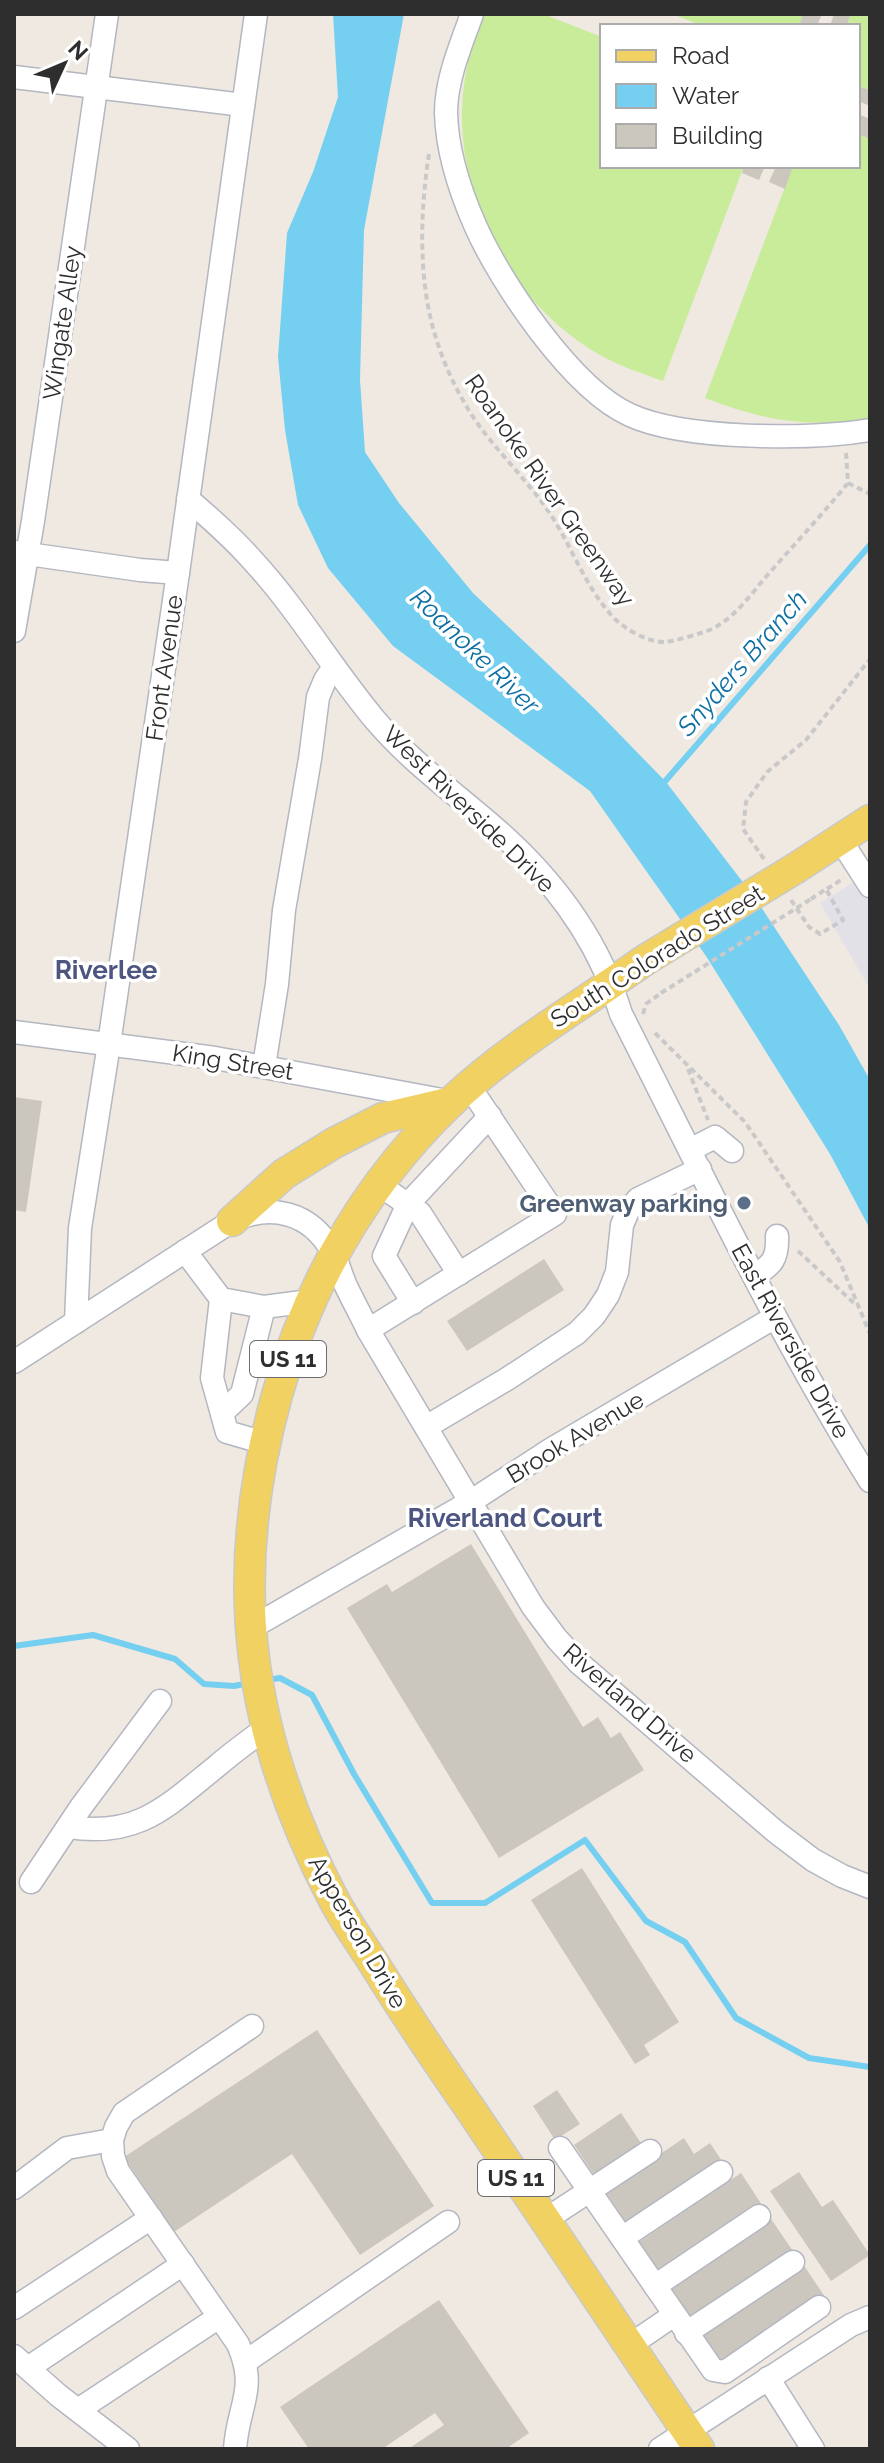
<svg xmlns="http://www.w3.org/2000/svg" width="884" height="2463" font-family="Raleway,sans-serif">
	<rect width="100%" height="100%" fill="#efe9e1"/>
	<polygon fill="#e3e1e8" points="870,872 870,989 820,903"/>
	<g fill="#c9ec9a">
		<path d="M 481,14 L 543,14 L 602,37 L 602,166 L 744,166 L 663,381 C 638,372 613,364 590,349 C 511,299 460,204 462,110 C 463,76 471,46 481,14 Z"/>
		<polygon points="672,14 803,14 799,26 703,26"/>
		<polygon points="851,14 870,14 870,90 858,86 858,26 846,26"/>
		<path d="M 858,134 L 870,139 L 870,421 C 803,426 768,422 705,398 L 793,166 L 858,166 Z"/>
	</g>
	<polygon fill="#75cff0" points="333,14 404,14 364,230 360,380 365,452 399,503 473,593 595,709 666,782 755,898 839,1025 870,1080 870,1229 830,1154 706,956 590,791 393,646 328,568 298,505 285,430 278,357 287,233 313,172 338,97"/>
	<g fill="none" stroke-linecap="round" stroke-linejoin="round">
		<g stroke="#75cff0" stroke-width="6">
			<polyline points="661,786 870,545"/>
			<polyline points="14,1646 93,1635 175,1659 204,1684 234,1686 249,1683"/>
			<polyline points="267,1680 280,1678 312,1695 354,1774 432,1903 485,1903 585,1840 646,1921 685,1942 736,2018 809,2058 870,2067"/>
		</g>
	</g>
	<g fill="#cbc7bf">
		<polygon points="803,14 822,14 817,26 799,26"/>
		<polygon points="834,14 851,14 846,26 830,26"/>
		<polygon points="858,86 870,90 870,106 858,101"/>
		<polygon points="858,114 870,119 870,139 858,134"/>
		<polygon points="744,166 765,166 759,180 742,173"/>
		<polygon points="776,166 793,166 785,189 769,182"/>
		<polygon points="14,1097 42,1101 26,1212 14,1210"/>
		<polygon points="544,1259 564,1290 467,1351 447,1321"/>
		<polygon points="471,1544 583,1727 598,1717 611,1738 620,1732 644,1770 499,1858 347,1608 387,1584 392,1592"/>
		<polygon points="582,1868 679,2022 644,2045 650,2055 635,2064 531,1900"/>
		<polygon points="317,2030 434,2206 360,2255 292,2154 174,2232 124,2157"/>
		<polygon points="557,2090 580,2124 555,2140 533,2106"/>
		<polygon points="621,2113 643,2146 596,2178 574,2145"/>
		<polygon points="684,2138 694,2154 710,2143 722,2161 627,2224 605,2191"/>
		<polygon points="799,2172 822,2207 833,2200 870,2255 831,2281 770,2191"/>
		<polygon points="741,2173 762,2205 661,2274 639,2242"/>
		<polygon points="771,2219 793,2251 691,2320 669,2288"/>
		<polygon points="803,2264 825,2297 722,2366 700,2334"/>
		<polygon points="439,2300 529,2433 506,2449 408,2449 444,2425 435,2413 382,2449 309,2449 280,2407"/>
	</g>
	<g fill="none" stroke-linecap="round" stroke-linejoin="round">
		<g stroke="#b4b7c1" stroke-width="25">
			<g id="minor">
				<path d="M 472,14 C 461,45 446,79 446,113 C 447,150 460,191 475,225 C 500,282 572,389 630,415 C 684,440 811,440 870,430"/>
				<polyline points="14,77 243,105"/>
				<path d="M 188,499 C 211,519 234,539 254,562 C 299,611 333,670 376,721 C 412,763 456,794 497,830 C 555,881 599,940 621,1014 C 701,1171 776,1331 870,1481"/>
				<polyline points="14,552 140,570 178,573"/>
				<polyline points="14,631 33,521 107,14"/>
				<polyline points="840,839 870,886"/>
				<polyline points="14,1032 215,1058 442,1100"/>
				<polyline points="264,1066 277,984 284,910 310,759 318,697 325,680 334,667"/>
				<polyline points="690,1150 715,1137 732,1151"/>
				<polyline points="378,1184 420,1213 459,1274"/>
				<polyline points="185,1251 221,1299 264,1307 310,1301"/>
				<path d="M 754,1276 C 772,1265 778,1259 777,1236"/>
				<polyline points="221,1299 212,1378 227,1432 265,1443"/>
				<polyline points="413,1303 384,1256 408,1204 490,1116"/>
				<polyline points="76,1322 80,1228 109,1044 178,573 256,14"/>
				<polyline points="368,1330 555,1214 469,1086"/>
				<path d="M 14,1362 L 232,1221 C 271,1203 310,1212 332,1251 C 338,1262 341,1275 346,1286 C 353,1301 361,1315 368,1330 L 533,1607 L 557,1639 L 579,1663 L 776,1832 L 813,1860 L 842,1876 L 870,1887"/>
				<polyline points="222,1413 242,1394 264,1307"/>
				<polyline points="426,1427 507,1379 577,1333 594,1316 608,1295 617,1272 622,1225 628,1211 638,1199 700,1169"/>
				<polyline points="251,1628 470,1502 550,1450 775,1317"/>
				<path d="M 68,1827 C 139,1838 167,1806 217,1766 C 233,1752 250,1740 266,1728"/>
				<polyline points="31,1882 81,1807 160,1701"/>
				<polyline points="560,2148 713,2370 725,2372 819,2307"/>
				<polyline points="14,2188 67,2148 112,2140"/>
				<polyline points="545,2220 650,2151"/>
				<polyline points="622,2238 721,2172"/>
				<polyline points="655,2286 759,2216"/>
				<polyline points="14,2308 151,2218"/>
				<polyline points="686,2333 793,2262"/>
				<polyline points="630,2345 674,2315"/>
				<polyline points="14,2356 58,2395 128,2449"/>
				<polyline points="245,2362 448,2222"/>
				<polyline points="28,2368 183,2264"/>
				<polyline points="768,2378 813,2449"/>
				<polyline points="78,2410 219,2317"/>
				<path d="M 235,2449 C 238,2404 258,2390 238,2344 L 118,2171 L 113,2156 L 112,2140 L 116,2127 L 124,2113 L 252,2026"/>
				<polyline points="660,2449 851,2325 870,2317"/>
			</g>
		</g>
		<g stroke="#c9c9c9" stroke-width="33">
			<g id="major">
				<polyline points="796,868 870,820"/>
				<path d="M 645,960 C 580,1006 511,1046 452,1101 C 367,1182 309,1283 277,1395 C 226,1578 246,1734 335,1902 C 346,1922 360,1942 373,1962 C 404,2012 437,2061 471,2110 C 547,2223 624,2336 699,2449"/>
				<polyline points="232,1221 284,1174 334,1143 383,1118 451,1102"/>
			</g>
		</g>
		<g stroke="#c9c9c9" stroke-width="4" stroke-dasharray="6 4" stroke-linecap="butt">
			<path d="M 429,154 C 420,211 418,279 435,335 C 445,368 460,399 480,427 C 502,456 528,482 549,512 C 572,546 586,590 616,620 C 628,631 648,642 665,642 C 675,641 703,633 712,629 C 734,618 749,597 764,579 C 792,547 821,516 848,483"/>
			<polyline points="846,453 848,483"/>
			<polyline points="848,483 870,494"/>
			<polyline points="764,859 743,829 746,802 767,772 806,740 870,659"/>
			<polyline points="827,889 844,878"/>
			<polyline points="791,900 809,927 820,934 843,920 826,889 811,899"/>
			<polyline points="643,1014 646,1004 661,993"/>
			<polyline points="655,1033 745,1122 840,1262 870,1334"/>
			<polyline points="688,1069 708,1120"/>
			<polyline points="798,1251 856,1305"/>
		</g>
		<use href="#minor" stroke="#fff" stroke-width="22"/>
		<use href="#major" stroke="#f2d163" stroke-width="30"/>
		<g stroke="#c9c9c9" stroke-width="33" stroke-linecap="butt">
			<polyline id="major-bridge" points="645,960 796,868"/>
		</g>
		<polyline stroke="#c9c9c9" stroke-width="4" stroke-dasharray="6 4" stroke-linecap="butt" points="661,993 811,899"/>
		<use href="#major-bridge" stroke="#f2d163" stroke-width="30"/>
	</g>
	<circle fill="#5c6f8a" stroke="#fff" stroke-width="3" cx="744" cy="1203" r="8"/>
	<g text-anchor="middle" dominant-baseline="central" stroke-width="7" stroke-linejoin="round" paint-order="stroke">
		<g fill="#fff" stroke="#6d6d6d" stroke-width="2">
			<rect x="250" y="1341" width="76" height="36" rx="6"/>
			<rect x="478" y="2160" width="76" height="36" rx="6"/>
		</g>
		<g font-size="22" font-weight="bold" fill="#2e2e2e">
			<text x="288" y="1359">US 11</text>
			<text x="516" y="2178">US 11</text>
		</g>
		<g font-size="24" fill="#2e2e2e" stroke="#fff">
			<text transform="translate(62 323) rotate(-82)">Wingate Alley</text>
			<text transform="translate(550 490) rotate(55)">Roanoke River Greenway</text>
			<text transform="translate(164 668) rotate(-82)">Front Avenue</text>
			<text transform="translate(469 809) rotate(44)">West Riverside Drive</text>
			<text transform="translate(657 956) rotate(-32)">South Colorado Street</text>
			<text transform="translate(233 1062) rotate(9)">King Street</text>
			<text transform="translate(791 1341) rotate(61)">East Riverside Drive</text>
			<text transform="translate(575 1437) rotate(-31)">Brook Avenue</text>
			<text transform="translate(630 1703) rotate(41)">Riverland Drive</text>
			<text transform="translate(358 1932) rotate(60)">Apperson Drive</text>
		</g>
		<g font-size="24" font-weight="bold" fill="#4e5e75" stroke="#fff" text-anchor="end">
			<text x="728" y="1203">Greenway parking</text>
		</g>
		<g font-size="26" font-style="italic" fill="#0d6fa3" stroke="#fff">
			<text transform="translate(475 651) rotate(44)">Roanoke River</text>
			<text transform="translate(742 663) rotate(-49)">Snyders Branch</text>
		</g>
		<g font-size="26" font-weight="bold" fill="#4d5680" stroke="#fff">
			<text x="106" y="970">Riverlee</text>
			<text x="505" y="1518">Riverland Court</text>
		</g>
	</g>
	<rect width="884" height="2463" fill="none" stroke="#2e2e2e" stroke-width="32"/>
	<rect x="600" y="24" width="260" height="144" fill="#ffffff" stroke="#ababab" stroke-width="2"/>
	<rect x="616" y="50" width="40" height="12" fill="#f2d163" stroke="#ababab" stroke-width="2"/>
	<text x="672" y="64" font-size="24" fill="#2e2e2e">Road</text>
	<rect x="616" y="84" width="40" height="24" fill="#75cff0" stroke="#ababab" stroke-width="2"/>
	<text x="672" y="104" font-size="24" fill="#2e2e2e">Water</text>
	<rect x="616" y="124" width="40" height="24" fill="#cbc7bf" stroke="#ababab" stroke-width="2"/>
	<text x="672" y="144" font-size="24" fill="#2e2e2e">Building</text>
	<g transform="translate(64 64) rotate(46)" stroke="#ffffff" stroke-width="6" paint-order="stroke">
	<path d="M0-6L14 30L0 20L-14 30Z" fill="#2e2e2e"/>
	<text y="-12" font-size="22" font-weight="bold" text-anchor="middle" fill="#2e2e2e">N</text>
	</g>
</svg>
